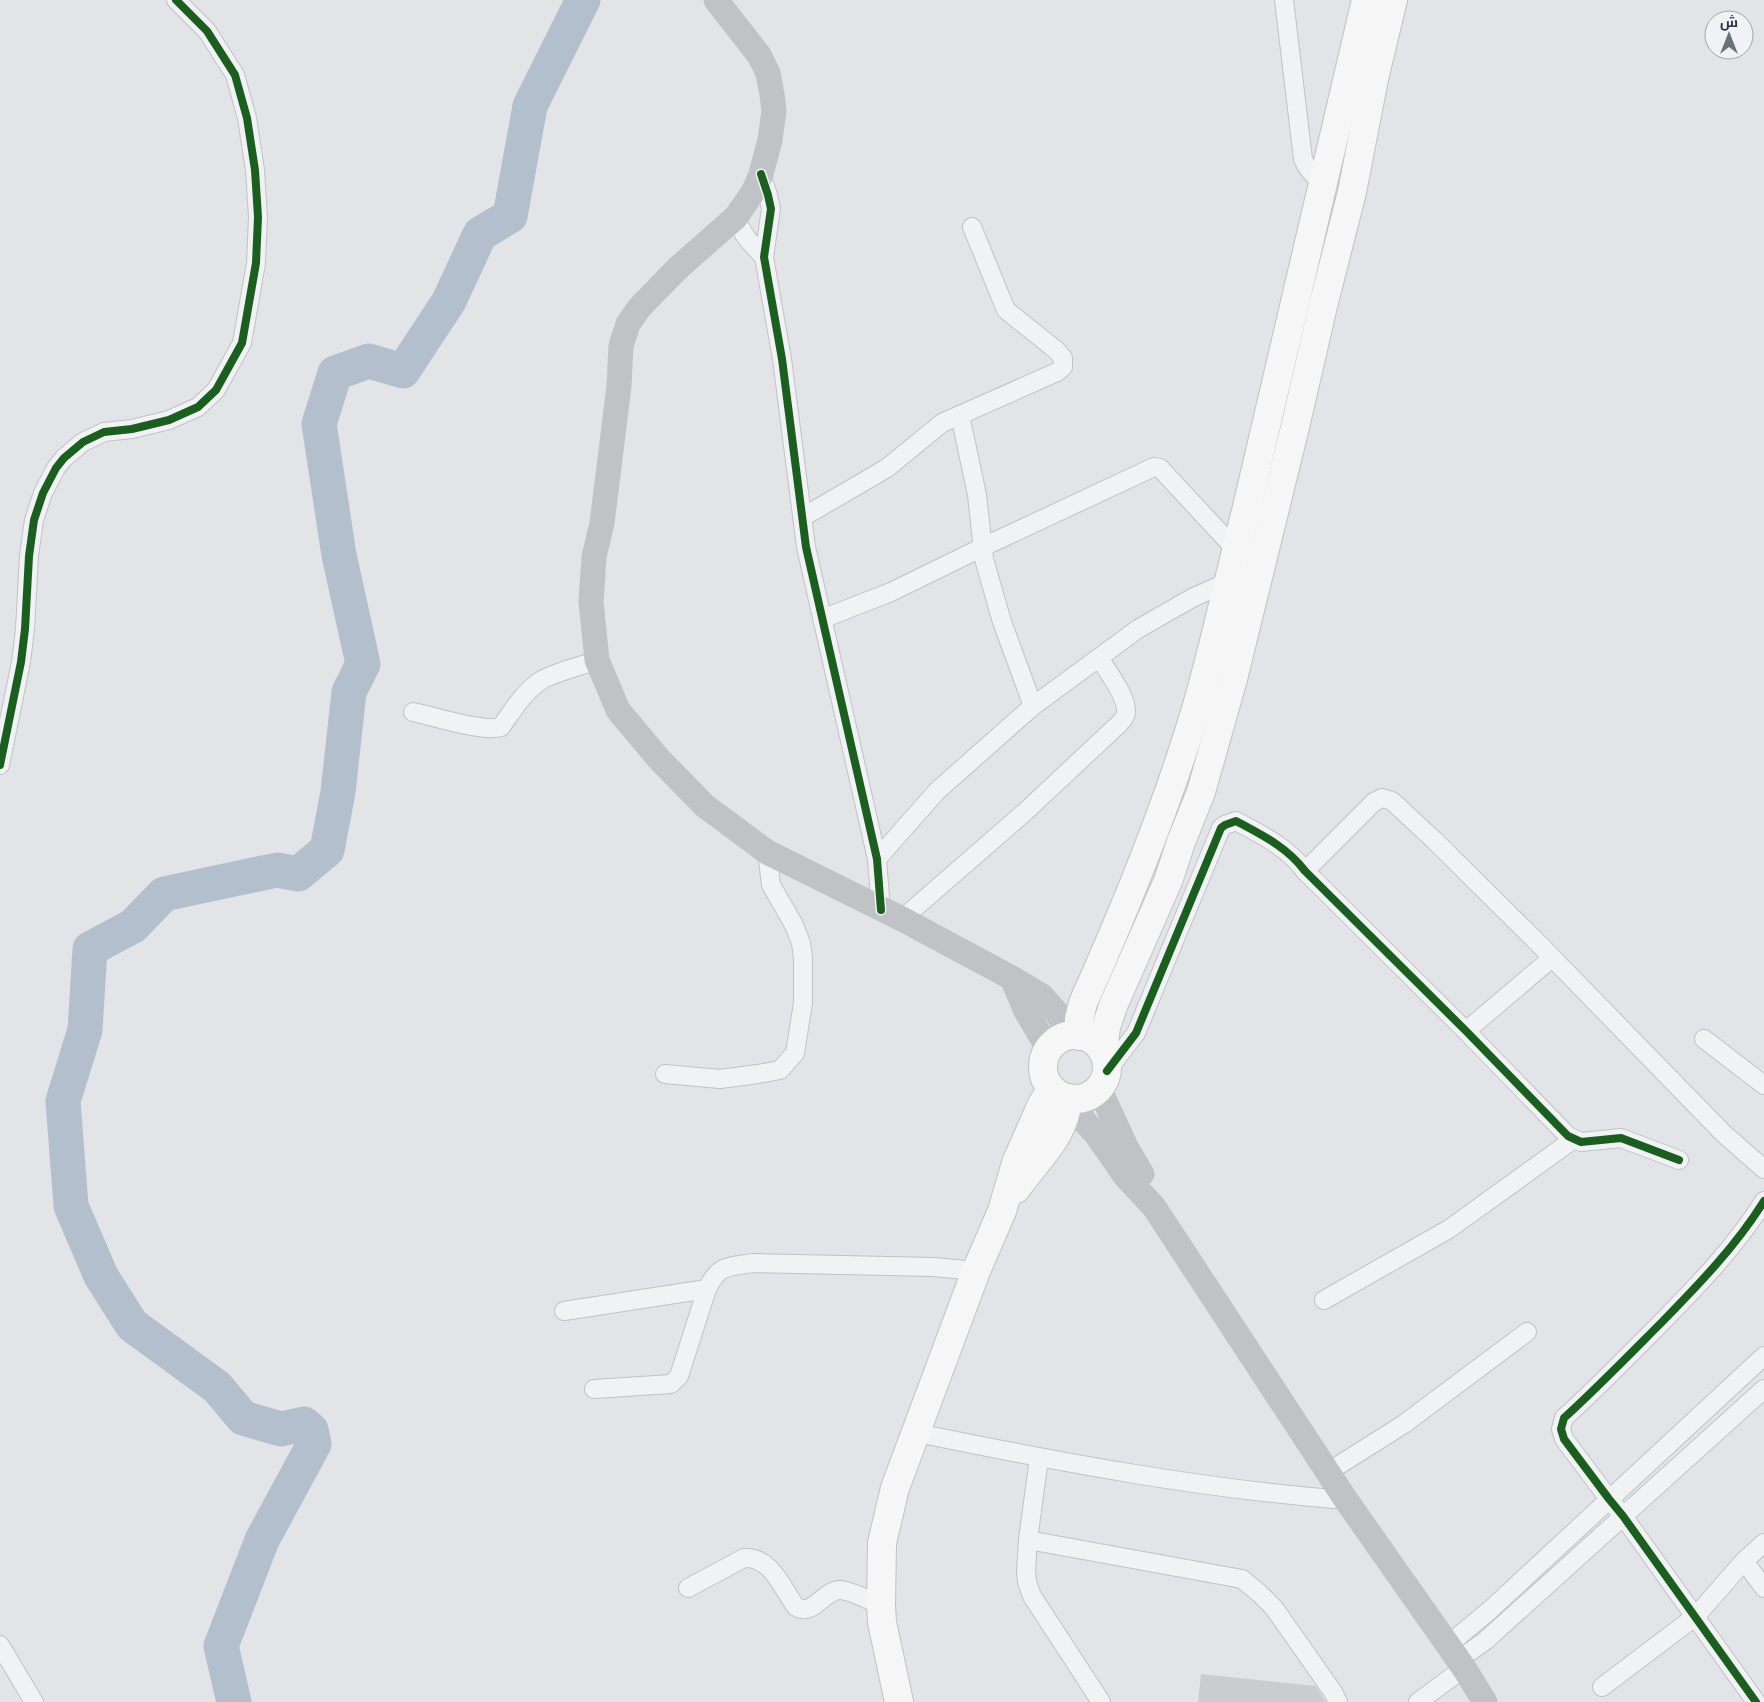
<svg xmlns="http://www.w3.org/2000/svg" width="1764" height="1702" font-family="'Fira Sans Condensed',Cairo,sans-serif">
	<rect width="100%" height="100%" fill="#e2e4e7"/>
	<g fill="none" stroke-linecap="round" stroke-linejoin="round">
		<polyline stroke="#b4bfce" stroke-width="35" points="234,1702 221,1646 262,1540 314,1444 311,1430 304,1424 281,1429 243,1418 217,1387 132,1325 101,1276 71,1206 63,1101 85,1030 90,949 133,926 164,894 277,870 298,874 327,850 338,792 349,692 363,664 339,555 319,424 335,373 369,361 403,371 449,301 480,234 510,216 530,106 583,0"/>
	</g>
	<polygon fill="#cbcccf" points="1201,1674 1316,1686 1326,1702 1198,1702"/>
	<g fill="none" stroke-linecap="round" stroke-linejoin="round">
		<g stroke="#c1c2c5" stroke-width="20">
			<g id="minor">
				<path d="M 1284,0 L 1303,159 C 1307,169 1313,176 1322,182"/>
				<polyline points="761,174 768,195 771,209 764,257 782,359 806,547 877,859 881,910"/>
				<path d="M 736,217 C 742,236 751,243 764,257"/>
				<polyline points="960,415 977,495 984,559 1002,622 1033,706"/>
				<polyline points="803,517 887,468 942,423 1057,372 1063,367 1063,358 1056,350 1006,310 972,227"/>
				<polyline points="822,619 891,592 983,547 1154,467 1160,468 1236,550 1244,552"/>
				<path d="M 413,712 C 433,716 484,733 501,727 C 513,710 524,691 542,680 C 555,672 582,666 597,660"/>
				<polyline points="0,765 21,662 25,629 29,556 34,520 43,493 56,468 64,458 83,442 104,432 132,429 169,420 198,407 216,390 242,343 256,263 258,217 255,170 247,118 235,75 207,31 176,0"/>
				<polyline points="877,859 937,791 1033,706 1138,629 1192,598 1228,582"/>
				<polyline points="1305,871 1374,802 1382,798 1392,801 1434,840 1538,943 1724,1134 1764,1169"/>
				<path d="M 902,919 L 1026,811 L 1120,723 C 1121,721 1124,719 1125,716 C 1131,701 1107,671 1099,658"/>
				<polyline points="1466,1031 1552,958"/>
				<polyline points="1704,1039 1764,1085"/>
				<path d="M 1107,1071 L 1136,1033 L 1221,828 L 1225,825 L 1236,821 C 1262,835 1287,847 1305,871 L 1466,1031 L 1568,1136 L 1581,1142 L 1621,1138 L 1679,1160"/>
				<polyline points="665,1074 720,1079 758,1074 780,1070 795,1053 803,1003 803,958 801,943 794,925 771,885 767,852"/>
				<polyline points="1324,1300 1449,1229 1574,1139"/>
				<polyline points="564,1311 707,1289"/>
				<path d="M 594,1389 L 671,1384 L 679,1376 L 707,1289 C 719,1264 728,1267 753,1263 L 934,1267 L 976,1271"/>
				<path d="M 917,1433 C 1059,1462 1201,1489 1346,1500"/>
				<polyline points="1039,1458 1028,1540 1026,1571 1027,1582 1032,1596 1101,1702"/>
				<polyline points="1328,1472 1404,1424 1527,1332"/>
				<polyline points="1028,1540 1242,1579 1259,1593 1274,1608 1333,1692 1338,1702"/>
				<polyline points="1744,1561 1764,1588"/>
				<path d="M 688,1588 L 744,1558 C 771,1556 782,1588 796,1607 C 813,1617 824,1590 840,1590 C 849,1590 871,1601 881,1605"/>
				<polyline points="0,1645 34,1702"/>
				<polyline points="1448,1645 1490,1610 1764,1356"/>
				<polyline points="1458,1660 1485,1641 1764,1389"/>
				<polyline points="1602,1687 1696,1616 1744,1561 1764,1543"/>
				<polyline points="1418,1702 1464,1668"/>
				<path d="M 1756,1702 L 1623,1516 L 1609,1499 L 1564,1439 L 1561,1429 L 1564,1418 C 1598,1387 1630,1354 1663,1321 C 1699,1284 1736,1246 1764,1201"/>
			</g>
		</g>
		<g stroke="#bfc1c4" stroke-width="30">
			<g id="primary">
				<circle cx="1075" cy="1067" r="32"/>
				<path d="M 1079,1036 L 1079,1019 L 1083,1003 C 1126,907 1166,810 1196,709 C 1215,644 1229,577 1246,511 C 1287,341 1325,170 1366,0"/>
				<polyline points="1103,1052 1106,1027 1113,1006 1168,881 1181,842 1201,792 1233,679 1296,423 1323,306 1352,192 1374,79 1393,0"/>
				<path d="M 1016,1189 C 1036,1160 1066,1136 1068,1098"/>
				<polyline points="899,1702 882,1622 881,1605 882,1543 895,1488 976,1271 1002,1211 1016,1163 1042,1104 1052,1089"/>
			</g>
		</g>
		<use href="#minor" stroke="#f1f2f4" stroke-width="18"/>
		<g stroke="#c0c2c5" stroke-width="25">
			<polyline points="716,0 759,55 768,73 772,94 774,111 770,140 761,174 755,189 736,217 678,268 640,307 628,324 621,346 619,386 608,475 602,523 594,557 591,602 597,660 618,710 658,758 705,806 767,852 902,919 1012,978 1042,996 1057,1013 1071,1036"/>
			<polyline points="1012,978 1026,1011 1049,1050"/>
			<polyline points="1099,1088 1126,1147 1142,1174"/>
			<polyline points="1077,1099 1083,1120 1096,1134 1126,1177 1154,1207 1346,1500 1464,1668 1485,1702"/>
		</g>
		<use href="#primary" stroke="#f6f6f6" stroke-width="28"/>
		<g stroke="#f0f2f6" stroke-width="11">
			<g id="cycleway">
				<polyline points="761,174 768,195 771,209 764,257 782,359 806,547 877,859 881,910"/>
				<polyline points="0,765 21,662 25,629 29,556 34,520 43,493 56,468 64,458 83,442 104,432 132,429 169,420 198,407 216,390 242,343 256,263 258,217 255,170 247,118 235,75 207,31 176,0"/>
				<path d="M 1107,1071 L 1136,1033 L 1221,828 L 1225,825 L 1236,821 C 1262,835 1287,847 1305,871 L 1466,1031 L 1568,1136 L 1581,1142 L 1621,1138 L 1679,1160"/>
				<path d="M 1756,1702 L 1623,1516 L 1609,1499 L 1564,1439 L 1561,1429 L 1564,1418 C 1598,1387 1630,1354 1663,1321 C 1699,1284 1736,1246 1764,1201"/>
			</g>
		</g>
		<use href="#cycleway" stroke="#1b5e20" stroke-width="8"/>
	</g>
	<g transform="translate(1729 35)"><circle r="24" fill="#f0f2f6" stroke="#a1a5ac"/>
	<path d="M0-4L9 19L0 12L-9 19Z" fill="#6b7079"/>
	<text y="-8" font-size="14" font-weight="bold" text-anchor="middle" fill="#2b313e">ش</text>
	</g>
</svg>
